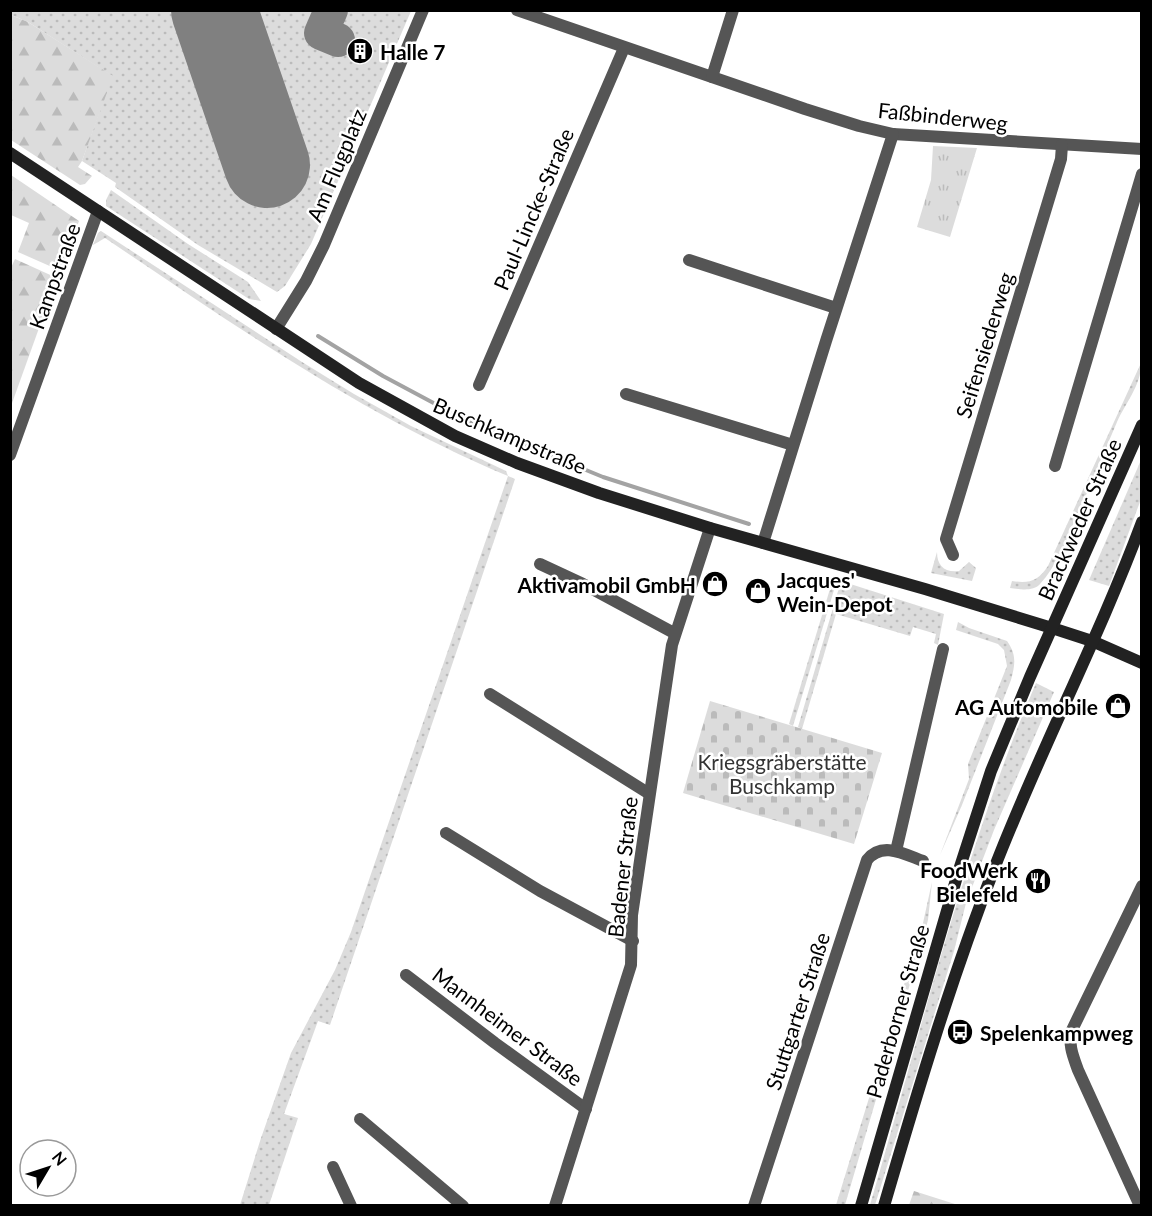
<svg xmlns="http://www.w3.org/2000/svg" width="1152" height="1216" font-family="Lato,sans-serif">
	<defs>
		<pattern id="grass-dots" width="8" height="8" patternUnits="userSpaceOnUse" patternTransform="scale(1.5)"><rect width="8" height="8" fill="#dcdcdc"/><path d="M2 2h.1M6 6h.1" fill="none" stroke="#bbb" stroke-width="1.8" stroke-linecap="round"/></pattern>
		<pattern id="forest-firs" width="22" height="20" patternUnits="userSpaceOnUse" patternTransform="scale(1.5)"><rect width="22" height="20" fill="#dcdcdc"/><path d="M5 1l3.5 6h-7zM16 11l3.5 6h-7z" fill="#bbb"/></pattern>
		<pattern id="cemetery-stones" width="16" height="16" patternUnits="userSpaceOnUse" patternTransform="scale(1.5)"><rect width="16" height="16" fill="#dcdcdc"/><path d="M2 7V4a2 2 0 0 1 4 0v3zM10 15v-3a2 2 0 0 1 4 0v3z" fill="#bbb"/></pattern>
		<pattern id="park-tufts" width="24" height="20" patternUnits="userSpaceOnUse" patternTransform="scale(1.5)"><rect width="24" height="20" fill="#dcdcdc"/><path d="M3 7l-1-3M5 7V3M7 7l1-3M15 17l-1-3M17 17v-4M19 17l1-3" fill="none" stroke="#bbb"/></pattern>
	</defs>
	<rect width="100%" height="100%" fill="#fff"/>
	<g fill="url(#grass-dots)">
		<polygon points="10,11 411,11 311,244 285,286 277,292 198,245 115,187 116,183 82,161 112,76 28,22 11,15"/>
		<polygon points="111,190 188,244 248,282 261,301 249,299 106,206 106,200"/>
		<path d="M 101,231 L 302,362 L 354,394 L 411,426 L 506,471 L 508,476 L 515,479 L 330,1025 L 318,1021 L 284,1114 L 298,1118 L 269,1205 L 240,1205 L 261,1138 L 291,1053 L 335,970 L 351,932 L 508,476 C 364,416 234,325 105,238 L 93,245 L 98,233 Z"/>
		<path d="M 1141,363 C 1142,384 1125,404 1117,422 C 1103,455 1090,487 1075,520 C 1066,541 1056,567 1040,584 C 1033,592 1019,589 1010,588 L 1012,581 C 1029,584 1038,581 1048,566 Z"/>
		<polygon points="1141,460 1141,499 1109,586 1089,580"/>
		<path d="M 937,552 C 937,566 945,573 959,571 L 969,562 L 976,568 L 972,581 L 931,573 Z"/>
		<polygon points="833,579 837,580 793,726 789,724"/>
		<polygon points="841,581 944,614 938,645 934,643 936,634 913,627 910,636 836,614 802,729 798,727"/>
		<path d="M 958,622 L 969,628 L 1007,641 C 1017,655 1015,665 1011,680 L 962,805 L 940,855 L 969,779 L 968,764 L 1007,666 L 1004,650 L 998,644 L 956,630 Z"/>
		<path d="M 1036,683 L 1054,692 L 994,830 L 966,903 L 954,951 L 875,1205 L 870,1205 C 921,1031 964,851 1036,683 Z"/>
		<polygon points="932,882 928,920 922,943 845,1205 836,1205 923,923"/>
	</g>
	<g fill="url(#forest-firs)">
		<polygon points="11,15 28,22 113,76 82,161 78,167 92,176 85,184 80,185 11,140"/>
		<polygon points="11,175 79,221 61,271 18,252 29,223 11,215"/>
		<polygon points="15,259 57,278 11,406 10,270"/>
		<polygon points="914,1191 958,1205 909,1205"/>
	</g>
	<polygon fill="url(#cemetery-stones)" points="710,701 882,753 854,844 683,793"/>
	<polygon fill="url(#park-tufts)" points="933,146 977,148 950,237 917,227 931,180"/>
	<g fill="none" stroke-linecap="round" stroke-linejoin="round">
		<g stroke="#a3a3a3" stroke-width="4">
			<polyline points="318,336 383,376 456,415"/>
			<polyline points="469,422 603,477 749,524"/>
		</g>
		<polyline stroke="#808080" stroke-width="34" points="331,10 321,33 338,40"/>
		<polyline stroke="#808080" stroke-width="86" points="214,10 267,165"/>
		<g stroke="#555" stroke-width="12">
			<polyline points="517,10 805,109 859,126 893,134 1142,149"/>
			<polyline points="712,77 733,10"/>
			<polyline points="689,260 836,308"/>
			<polyline points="276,329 306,281 324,245 423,10"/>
			<polyline points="479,385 624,48"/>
			<polyline points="626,394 793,445"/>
			<polyline points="10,455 98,211"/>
			<polyline points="1055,466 1142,174"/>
			<polyline points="763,543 826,341 893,134"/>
			<polyline points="953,555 946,539 1061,159 1062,145"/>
			<polyline points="540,564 583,584 674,633"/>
			<polyline points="490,694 648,793"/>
			<polyline points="446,833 540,891 633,941"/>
			<polyline points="896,851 943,649"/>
			<polyline points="406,975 495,1043 586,1109"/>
			<polyline points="360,1119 463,1206"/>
			<polyline points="333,1167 351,1206"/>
			<polyline points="555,1206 631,965 632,915 672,645 710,528"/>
			<path d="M 754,1206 L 867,860 C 882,841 904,854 923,861"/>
			<path d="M 1140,1206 L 1078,1070 C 1073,1056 1068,1045 1072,1030 L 1142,886"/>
		</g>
		<g stroke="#222" stroke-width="12">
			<polyline points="10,153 359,383 455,436 517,463 599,493 710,528 925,589 1052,628 1092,641 1142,663"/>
			<polyline points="861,1206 958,873 991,771 1030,677 1142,425"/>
			<path d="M 884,1206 C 917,1093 951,979 994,869 C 1039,752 1098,640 1142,522"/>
		</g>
	</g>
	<defs>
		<g id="building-disc" transform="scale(1.35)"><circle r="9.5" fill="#000" stroke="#fff"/><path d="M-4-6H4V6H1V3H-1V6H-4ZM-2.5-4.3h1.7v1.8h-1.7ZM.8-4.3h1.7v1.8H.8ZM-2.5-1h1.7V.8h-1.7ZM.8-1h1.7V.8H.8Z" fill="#fff"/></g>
		<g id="shop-disc" transform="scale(1.35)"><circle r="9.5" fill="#000" stroke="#fff"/><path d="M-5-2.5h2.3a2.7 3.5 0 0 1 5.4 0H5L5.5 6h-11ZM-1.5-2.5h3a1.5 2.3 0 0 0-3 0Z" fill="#fff"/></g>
		<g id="restaurant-disc" transform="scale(1.35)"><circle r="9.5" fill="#000" stroke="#fff"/><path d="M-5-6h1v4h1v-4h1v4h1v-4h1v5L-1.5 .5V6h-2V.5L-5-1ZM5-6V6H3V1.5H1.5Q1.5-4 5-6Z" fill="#fff"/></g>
		<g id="bus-disc" transform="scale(1.35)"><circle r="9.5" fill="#000" stroke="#fff"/><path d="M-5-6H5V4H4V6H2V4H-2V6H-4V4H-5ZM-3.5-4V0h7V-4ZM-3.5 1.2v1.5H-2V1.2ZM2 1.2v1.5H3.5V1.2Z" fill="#fff"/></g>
	</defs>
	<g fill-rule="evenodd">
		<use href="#building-disc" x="360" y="51"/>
		<use href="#shop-disc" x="715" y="584"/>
		<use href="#shop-disc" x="758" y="591"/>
		<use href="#shop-disc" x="1118" y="706"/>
		<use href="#restaurant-disc" x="1038" y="881"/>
		<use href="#bus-disc" x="960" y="1032"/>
	</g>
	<g text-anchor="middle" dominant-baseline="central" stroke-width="5" stroke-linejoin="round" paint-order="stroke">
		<g font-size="21" font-weight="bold" fill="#000" stroke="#fff" text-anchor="start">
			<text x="380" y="51">Halle 7</text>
			<text x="777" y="579">Jacques'<tspan x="777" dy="24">Wein-Depot</tspan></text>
			<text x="696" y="584" text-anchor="end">Aktivamobil GmbH</text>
			<text x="1098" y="706" text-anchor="end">AG Automobile</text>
			<text x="1018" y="869" text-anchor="end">FoodWerk<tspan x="1018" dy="24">Bielefeld</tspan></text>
			<text x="980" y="1032">Spelenkampweg</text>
		</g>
		<g font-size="21" fill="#000" stroke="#fff">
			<text transform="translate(943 116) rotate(6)">Faßbinderweg</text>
			<text transform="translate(336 165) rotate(-67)">Am Flugplatz</text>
			<text transform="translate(533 209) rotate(-67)">Paul-Lincke-Straße</text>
			<text transform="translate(54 276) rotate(-70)">Kampstraße</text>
			<text transform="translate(984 345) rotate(-73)">Seifensiederweg</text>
			<text transform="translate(510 435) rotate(23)">Buschkampstraße</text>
			<text transform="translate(1079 519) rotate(-66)">Brackweder Straße</text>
			<text transform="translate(622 867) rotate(-84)">Badener Straße</text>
			<text transform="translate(797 1011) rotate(-72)">Stuttgarter Straße</text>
			<text transform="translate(897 1011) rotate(-74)">Paderborner Straße</text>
			<text transform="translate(508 1026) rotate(37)">Mannheimer Straße</text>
		</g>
		<g font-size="21" fill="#333" stroke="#fff">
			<text x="782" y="761">Kriegsgräberstätte<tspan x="782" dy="24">Buschkamp</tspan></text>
		</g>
	</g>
	<rect width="1152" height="1216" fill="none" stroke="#000000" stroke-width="24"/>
	<g transform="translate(48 1168) rotate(51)"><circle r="28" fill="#ffffff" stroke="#999999" stroke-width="1.5"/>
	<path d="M0-4.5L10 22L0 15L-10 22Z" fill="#000000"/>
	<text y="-9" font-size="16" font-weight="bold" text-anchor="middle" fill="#000000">N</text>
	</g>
</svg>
